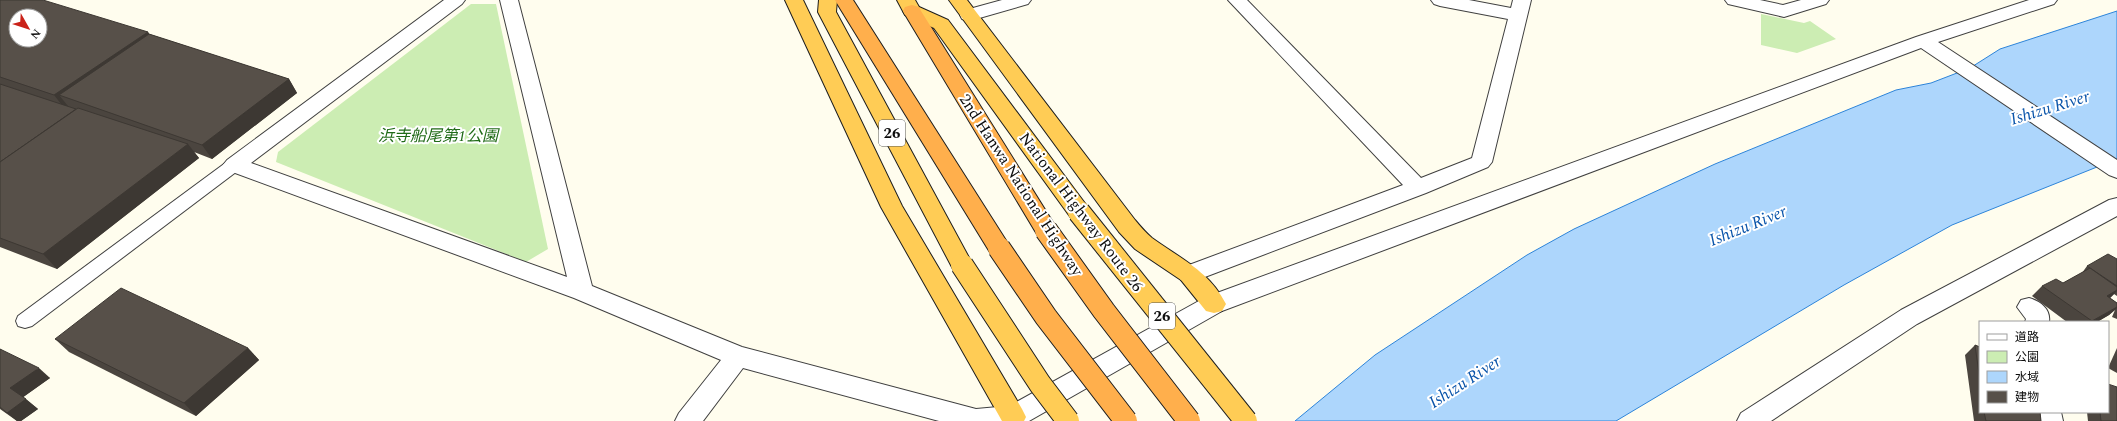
<svg xmlns="http://www.w3.org/2000/svg" width="2117" height="421" font-family="Spectral,'Noto Sans JP',serif">
	<rect width="100%" height="100%" fill="#fffdee"/>
	<g fill="#ccedb3">
		<polygon points="471,4 496,4 548,249 526,262 276,162 278,152"/>
		<polygon points="1761,14 1804,23 1810,21 1836,39 1797,53 1761,45"/>
	</g>
	<polygon fill="#add6fc" stroke="#2d84d9" points="2117,11 2117,159 1952,225 1844,285 1616,421 1295,421 1375,355 1527,255 1574,229 1715,164 1896,90 1931,83 1970,68 2000,49"/>
	<g fill="none" stroke-linecap="round" stroke-linejoin="round">
		<g stroke="#404040" stroke-width="2">
			<polygon id="service" points="234,159 240,161 242,165 240,169 32,326 25,328 18,326 16,321 18,316 228,161"/>
		</g>
		<g stroke="#404040" stroke-width="2">
			<g id="minor">
				<polygon points="444,0 465,0 462,4 251,163 567,277 500,0 518,0 592,286 742,347 976,409 1009,406 1206,297 1916,37 2029,0 2057,0 2054,4 1938,42 2117,160 2117,178 2109,175 1921,48 1222,311 1029,421 939,421 743,368 703,421 675,421 679,413 721,360 574,298 227,170 223,165 227,160"/>
				<polygon points="1002,0 1031,0 1028,4 969,21 962,19 960,15 962,11"/>
				<polygon points="1228,0 1247,0 1421,178 1472,158 1508,19 1440,6 1434,4 1431,0 1469,0 1511,8 1513,0 1531,0 1492,162 1488,167 1426,193 1197,280 1189,283 1181,280 1177,274 1181,268 1403,185"/>
				<polygon points="1725,0 1760,0 1783,5 1801,0 1829,0 1826,4 1784,17 1728,4"/>
				<polygon points="2117,198 2117,216 1917,324 1771,421 1737,421 1741,413 1901,310 2109,200"/>
				<path d="M 2029,298 C 2040,301 2051,309 2049,322 L 2025,322 L 2026,319 L 2017,307 L 2021,300 Z"/>
				<polygon points="2035,412 2061,412 2063,421 2037,421"/>
			</g>
		</g>
		<g stroke="#1e1e1e" stroke-width="2">
			<g id="trunk">
				<polygon points="785,0 803,0 902,206 1022,409 1026,417 1024,421 1002,421 881,207"/>
				<polygon points="819,0 837,0 836,12 973,265 970,271 962,274 954,271 818,12"/>
				<polygon points="897,0 915,0 919,7 948,20 1087,206 1090,212 1087,218 1079,220 1071,218 934,28 905,15"/>
				<path d="M 949,0 L 967,0 L 1135,220 C 1140,226 1146,233 1152,238 C 1181,259 1209,271 1226,304 L 1222,311 L 1214,313 L 1206,311 L 1181,280 L 1135,249 L 1119,232 Z"/>
			</g>
		</g>
		<g stroke="#1e1e1e" stroke-width="2">
			<g id="motorway">
				<polygon points="835,0 853,0 1007,242 1010,248 1007,254 999,257 991,254"/>
				<polygon points="912,5 919,7 921,11 1054,224 1057,230 1054,236 1046,238 1038,236 903,11 905,7"/>
			</g>
		</g>
		<use href="#service" fill="#fff" fill-rule="evenodd"/>
		<use href="#minor" fill="#fff" fill-rule="evenodd"/>
		<use href="#trunk" fill="#fc5" fill-rule="evenodd"/>
		<use href="#motorway" fill="#ffaf4c" fill-rule="evenodd"/>
		<g stroke="#1e1e1e" stroke-width="24" stroke-linecap="butt">
			<g id="trunk-bridge">
				<polyline points="1079,212 1246,421"/>
				<polyline points="962,265 1040,384 1068,421"/>
			</g>
		</g>
		<g stroke="#1e1e1e" stroke-width="24" stroke-linecap="butt">
			<g id="motorway-bridge">
				<polyline points="1046,230 1104,311 1189,421"/>
				<polyline points="999,248 1046,317 1126,421"/>
			</g>
		</g>
		<use href="#trunk-bridge" stroke="#fc5" stroke-width="22"/>
		<use href="#motorway-bridge" stroke="#ffaf4c" stroke-width="22"/>
	</g>
	<g fill="#4b453f">
		<polygon points="0,0 148,32 149,34 289,79 297,93 212,159 194,152 199,158 57,269 0,247"/>
		<polygon points="2117,259 2117,296 2114,294 2110,298 2117,303 2117,319 2112,317 2115,310 2109,315 2097,322 2067,322 2032,296 2042,286 2063,283 2082,273 2087,266"/>
		<polygon points="55,339 248,348 259,360 196,416 69,352"/>
		<polygon points="1975,345 1980,347 1980,412 2040,412 2041,421 1974,421 1965,355"/>
		<polygon points="2117,348 2117,373 2108,368"/>
		<polygon points="0,349 50,378 23,397 38,409 21,421 17,421 0,409"/>
		<polygon points="2087,412 2108,412 2117,421 2088,421"/>
	</g>
	<g fill="#3d3833">
		<polygon points="148,32 157,46 59,95 68,106 65,109 54,95"/>
		<polygon points="289,79 297,93 212,159 202,145"/>
		<polygon points="188,144 199,158 57,269 43,254"/>
		<polygon points="2117,290 2117,291 2109,299 2107,296"/>
		<polygon points="2117,307 2117,308 2109,315 2097,322 2091,322"/>
		<polygon points="248,348 259,360 196,416 184,403"/>
		<polygon points="39,368 50,378 22,398 10,388"/>
		<polygon points="26,399 38,409 21,421 17,421 7,413"/>
	</g>
	<g fill="#575049" stroke="#3d3833" fill-rule="evenodd">
		<path d="M 0,0 L 43,0 L 148,32 L 54,95 L 0,77 ZM 16,16 L 40,16 L 40,40 L 16,40 Z"/>
		<polygon points="149,34 289,79 202,145 59,95"/>
		<polygon points="0,84 76,109 0,162"/>
		<polygon points="78,108 188,144 43,254 0,238 0,162"/>
		<polygon points="2108,254 2117,259 2117,286 2087,266"/>
		<polygon points="2090,268 2117,287 2117,290 2107,296 2117,303 2117,307 2092,321 2042,286 2056,279 2063,283"/>
		<polygon points="121,288 248,348 184,403 55,339"/>
		<polygon points="1975,345 1980,347 1980,381"/>
		<polygon points="0,349 39,368 10,388 26,399 7,413 0,407"/>
		<polygon points="2108,384 2117,387 2117,421 2101,421 2100,412 2108,412"/>
		<polygon points="1984,412 2040,412 2041,421 1986,421"/>
	</g>
	<g text-anchor="middle" dominant-baseline="central" stroke-width="4" stroke-linejoin="round" paint-order="stroke">
		<g fill="#fff" stroke="#565656" stroke-width="1">
			<rect x="879" y="120" width="26" height="26" rx="3"/>
			<rect x="1149" y="303" width="26" height="26" rx="3"/>
		</g>
		<g font-size="15" font-weight="bold" fill="#0d0d0d">
			<text x="892" y="133">26</text>
			<text x="1162" y="316">26</text>
		</g>
		<g font-size="16" font-style="italic" fill="#216b18" stroke="#fff">
			<text x="438" y="136">浜寺船尾第1公園</text>
		</g>
		<g font-size="16" fill="#0d0d0d" stroke="#fff">
			<text transform="translate(1021 185) rotate(57)">2nd Hanwa National Highway</text>
			<text transform="translate(1081 212) rotate(53)">National Highway Route 26</text>
		</g>
		<g font-size="17" font-style="italic" fill="#0b55aa" stroke="#fff">
			<text transform="translate(2050 108) rotate(-17)">Ishizu River</text>
			<text transform="translate(1748 226) rotate(-22)">Ishizu River</text>
			<text transform="translate(1465 382) rotate(-33)">Ishizu River</text>
		</g>
	</g>
	<rect x="1979" y="321" width="130" height="92" fill="#ffffff" stroke="#9e9e9e"/>
	<rect x="1987" y="334" width="20" height="6" fill="#ffffff" stroke="#9e9e9e"/>
	<text x="2015" y="341" font-size="12" fill="#0d0d0d">道路</text>
	<rect x="1987" y="351" width="20" height="12" fill="#ccedb3" stroke="#9e9e9e"/>
	<text x="2015" y="361" font-size="12" fill="#0d0d0d">公園</text>
	<rect x="1987" y="371" width="20" height="12" fill="#add6fc" stroke="#9e9e9e"/>
	<text x="2015" y="381" font-size="12" fill="#0d0d0d">水域</text>
	<rect x="1987" y="391" width="20" height="12" fill="#575049" stroke="#9e9e9e"/>
	<text x="2015" y="401" font-size="12" fill="#0d0d0d">建物</text>
	<g transform="translate(28 28) rotate(129)"><circle r="19" fill="#ffffff" stroke="#9e9e9e"/>
	<path d="M0-3L7 15L0 10L-7 15Z" fill="#ca2219"/>
	<text y="-6" font-size="11" font-weight="bold" text-anchor="middle" fill="#0d0d0d">N</text>
	</g>
</svg>
